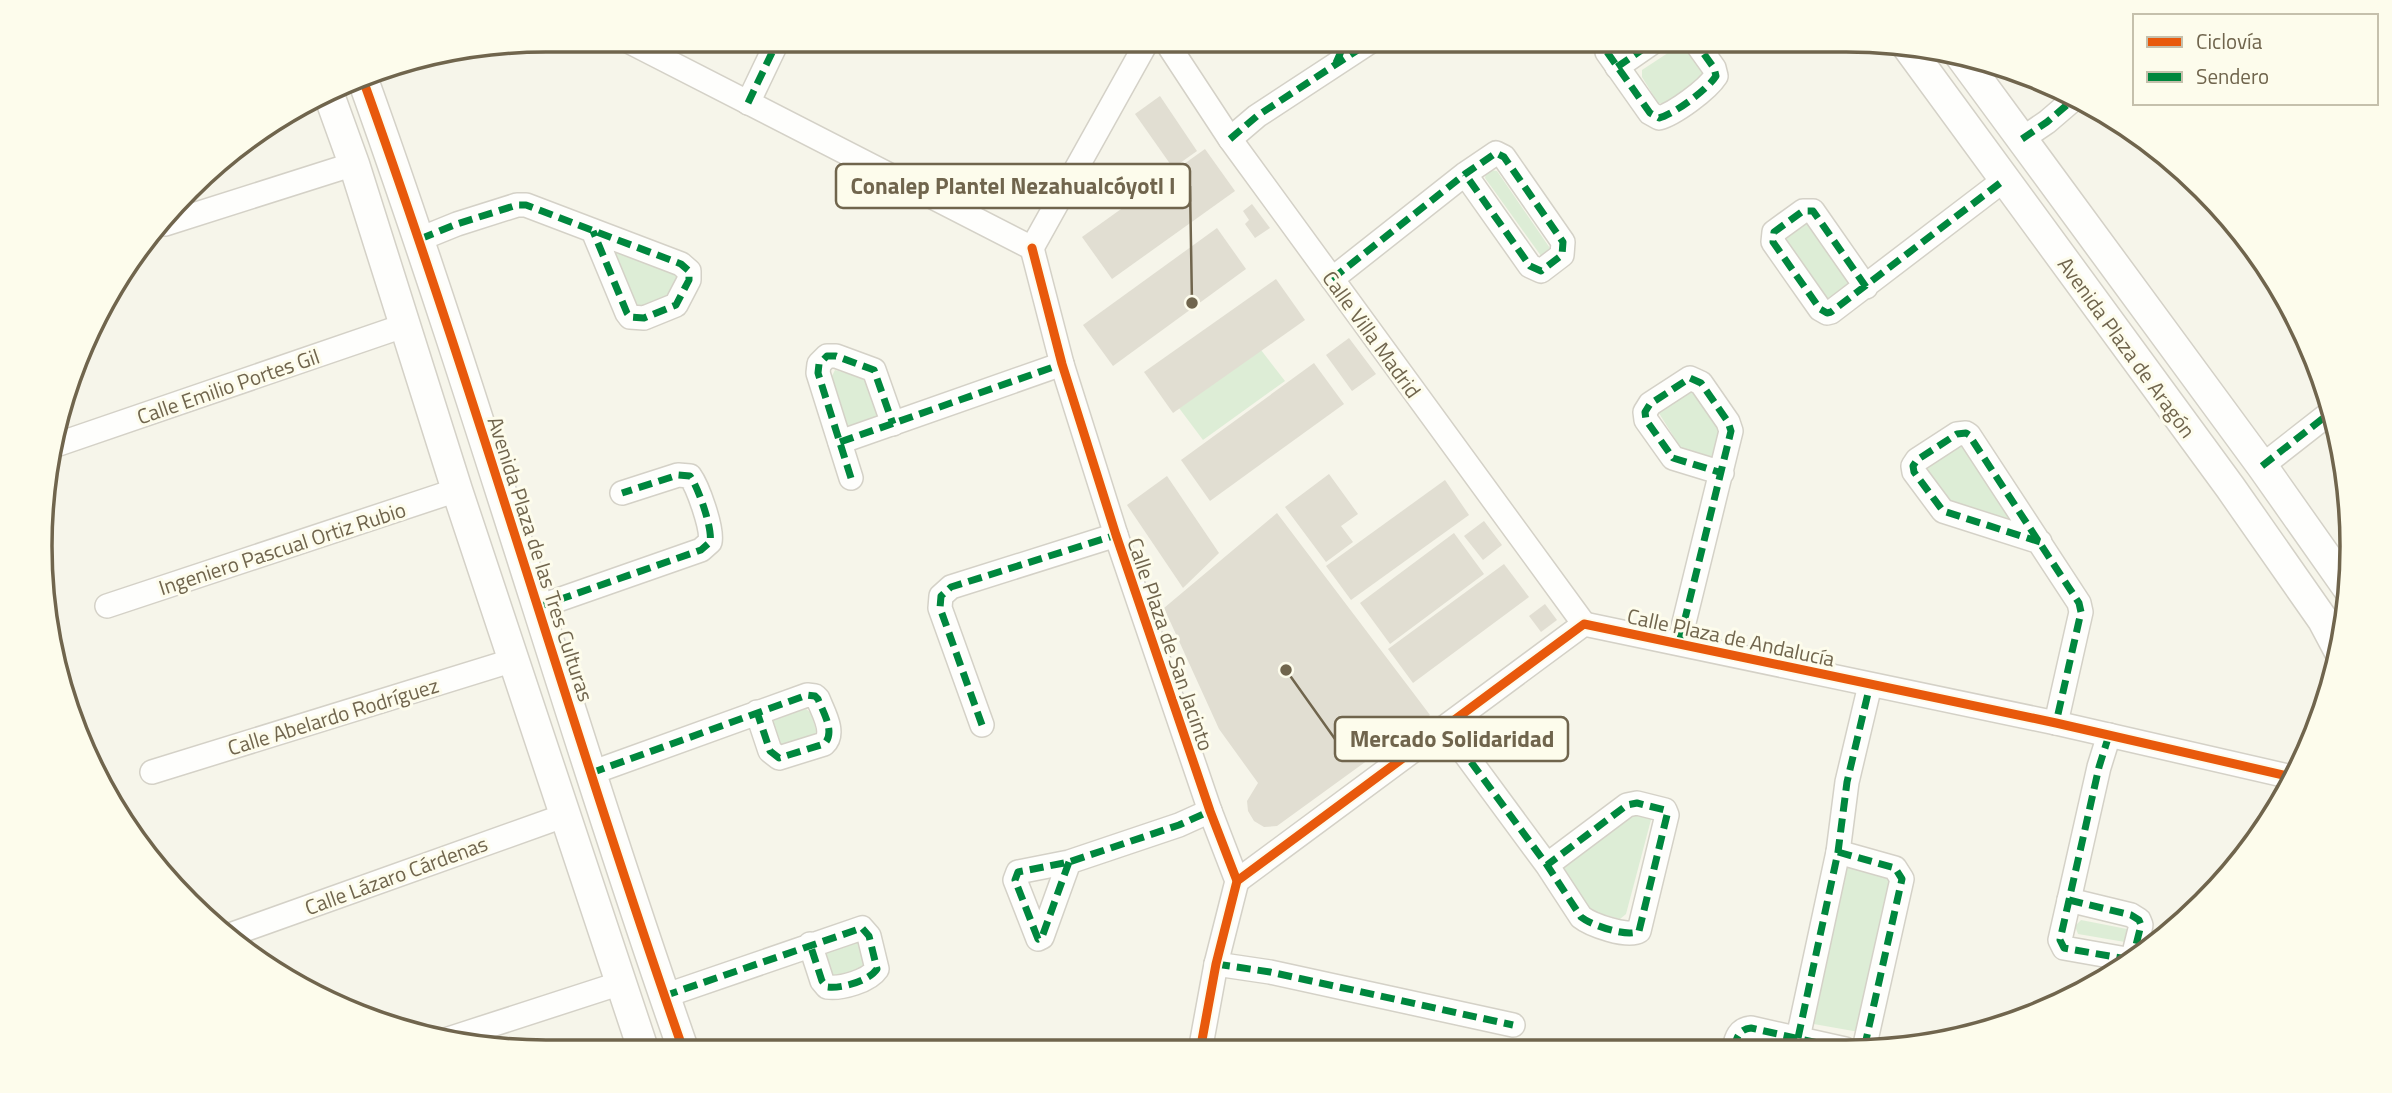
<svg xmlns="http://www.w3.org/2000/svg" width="2392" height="1093" font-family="'Titillium Web',sans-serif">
	<rect width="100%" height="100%" fill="#f6f5ea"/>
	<g fill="#ddedd6">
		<polygon points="1680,45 1687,47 1703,73 1700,80 1666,104 1658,103 1642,77 1642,70"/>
		<polygon points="1491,170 1497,171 1554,254 1544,260 1485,178 1486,173"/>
		<path d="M 1808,217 L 1852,278 C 1848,290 1834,299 1821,300 L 1779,240 Z"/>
		<polygon points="620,250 676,275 678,282 671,300 634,308 614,255"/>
		<polygon points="1261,350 1285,381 1203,440 1179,408"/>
		<polygon points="835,370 868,379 879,418 847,429 831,378"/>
		<polygon points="1690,387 1720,430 1714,460 1682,450 1657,410"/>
		<polygon points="1960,441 2016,515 2011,524 1950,506 1925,475 1924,464"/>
		<polygon points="806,709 811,713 819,739 784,757 769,727 772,720"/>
		<polygon points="1629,811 1652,816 1626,914 1620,919 1591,911 1559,868"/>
		<polygon points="1840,866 1890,877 1859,1032 1808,1023"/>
		<polygon points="2081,920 2127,929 2130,936 2125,942 2078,934 2075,926"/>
		<polygon points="856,933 867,969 833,980 827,975 823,943"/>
	</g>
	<g fill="#e1ded2">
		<polygon points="1160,96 1197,151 1173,168 1135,114"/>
		<polygon points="1205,149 1235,191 1112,279 1082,237"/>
		<polygon points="1252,204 1270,228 1255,238 1245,224 1249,220 1243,211"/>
		<polygon points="1217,228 1246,269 1113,366 1083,325"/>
		<polygon points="1276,279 1305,320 1173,413 1144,372"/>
		<polygon points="1349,338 1376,374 1352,391 1326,355"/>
		<polygon points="1314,363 1344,404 1210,501 1181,460"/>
		<polygon points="1329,474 1358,514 1341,526 1353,542 1326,562 1285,507"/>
		<polygon points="1167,476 1219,553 1183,588 1127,505"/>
		<polygon points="1445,480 1469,515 1351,600 1326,566"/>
		<polygon points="1277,513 1430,715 1277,826 1264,827 1254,821 1248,811 1247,801 1258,783 1219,729 1164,608"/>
		<polygon points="1484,521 1502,545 1483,560 1464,536"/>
		<polygon points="1454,533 1484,574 1390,644 1360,603"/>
		<polygon points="1504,564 1529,597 1413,683 1388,649"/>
		<polygon points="1545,604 1557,620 1541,632 1529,616"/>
	</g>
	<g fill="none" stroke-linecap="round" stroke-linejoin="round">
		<g stroke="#d4d1c7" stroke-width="26">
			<g id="minor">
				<polyline points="626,40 1032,248"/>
				<polyline points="1165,40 1230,139 1584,624"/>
				<path d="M 1607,52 L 1650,113 L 1659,118 C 1674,114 1707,90 1716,76 L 1714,68 L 1694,40"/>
				<polyline points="1617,67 1656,40"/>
				<polyline points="748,103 778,40"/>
				<polyline points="1230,139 1257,116 1373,40"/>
				<polyline points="2022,139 2047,122 2075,98"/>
				<polyline points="165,224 354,164"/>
				<polyline points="420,239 457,224 517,205 526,205 681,264 689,271 689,280 676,305 644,318 630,317 627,313 593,231"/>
				<polyline points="1032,248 1062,364 1116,535 1210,811 1237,881 1216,964 1200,1051"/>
				<polyline points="1032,248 1148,40"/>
				<polyline points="1332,279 1465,174 1496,153 1504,157 1563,242 1562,255 1541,271 1530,266 1465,174"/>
				<polyline points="1866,287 1813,211 1803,211 1774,232 1773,242 1820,309 1827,313 1831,312 2004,180"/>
				<polyline points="840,442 1062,364"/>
				<polyline points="50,447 406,325"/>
				<polyline points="2262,466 2331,412"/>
				<polyline points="851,478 818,373 819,364 827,356 836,356 874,370 893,424"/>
				<polyline points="2040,542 1943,511 1914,472 1913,466 1917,460 1957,434 1966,433 1969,435 2079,603 2081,612 2056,723"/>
				<polyline points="107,606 457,490"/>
				<path d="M 538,607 L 701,550 L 710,542 C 713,529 698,487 690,476 L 678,475 L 622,493"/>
				<polyline points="1679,643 1731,431 1728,422 1701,383 1690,378 1650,404 1645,412 1646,420 1673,458 1722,473"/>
				<polyline points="982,725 940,608 941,596 951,587 1116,535"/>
				<path d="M 1446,728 L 1547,865 L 1581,917 C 1591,925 1628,938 1639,931 L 1667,815 L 1665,810 L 1637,803 L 1627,805 L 1547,865"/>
				<polyline points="2109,735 2099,767 2060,940 2064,948 2132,960"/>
				<polyline points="152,772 514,660"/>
				<path d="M 591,773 L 807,695 L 815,696 L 818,699 C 823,712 836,733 824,744 L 779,758 L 770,751 L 757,712"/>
				<polyline points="1838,852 1895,868 1902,879 1864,1049"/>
				<polyline points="1069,862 1042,937 1038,939 1015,880 1018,872 1069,862 1179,825 1210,811"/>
				<polyline points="1237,881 1584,624 2056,723 2292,777"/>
				<polyline points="2069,900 2131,915 2139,920 2141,925 2132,961"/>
				<polyline points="227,936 566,815"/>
				<polyline points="1216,964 1270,972 1513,1025"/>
				<path d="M 664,996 L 862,928 L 869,936 L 877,969 C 869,981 841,989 827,987 L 822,981 L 810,944"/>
				<polyline points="1798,1038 1838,852 1847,782 1870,685"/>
				<polyline points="442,1041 621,983"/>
				<path d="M 1734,1049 C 1736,1038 1739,1029 1751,1028 L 1845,1049"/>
			</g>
		</g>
		<g stroke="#d4d1c7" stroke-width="33">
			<g id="tertiary">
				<polyline points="1907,46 2230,487 2323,620 2340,652"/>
				<polyline points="1960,55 2262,466 2348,588"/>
				<path d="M 362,77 C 478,399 571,729 684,1052"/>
				<polyline points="328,92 354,164 457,490 644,1052"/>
			</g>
		</g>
		<use href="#minor" stroke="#fefefc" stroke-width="23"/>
		<use href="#tertiary" stroke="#fefefc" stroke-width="30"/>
		<g stroke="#00873e" stroke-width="7" stroke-dasharray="14 7" stroke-linecap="butt">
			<path d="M 1607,52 L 1650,113 L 1659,118 C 1674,114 1707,90 1716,76 L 1714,68 L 1694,40"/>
			<polyline points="1336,63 1346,40"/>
			<polyline points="1617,67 1656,40"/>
			<polyline points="748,103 778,40"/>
			<polyline points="1230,139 1257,116 1373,40"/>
			<polyline points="2022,139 2047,122 2075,98"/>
			<polyline points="420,239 457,224 517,205 526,205 681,264 689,271 689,280 676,305 644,318 630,317 627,313 593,231"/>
			<polyline points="1332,279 1465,174 1496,153 1504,157 1563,242 1562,255 1541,271 1530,266 1465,174"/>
			<polyline points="1866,287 1813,211 1803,211 1774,232 1773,242 1820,309 1827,313 1831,312 2004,180"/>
			<polyline points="840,442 1062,364"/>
			<polyline points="2262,466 2331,412"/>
			<polyline points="851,478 818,373 819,364 827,356 836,356 874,370 893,424"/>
			<polyline points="2040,542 1943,511 1914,472 1913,466 1917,460 1957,434 1966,433 1969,435 2079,603 2081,612 2056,723"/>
			<path d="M 538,607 L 701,550 L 710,542 C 713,529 698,487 690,476 L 678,475 L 622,493"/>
			<polyline points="1679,643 1731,431 1728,422 1701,383 1690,378 1650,404 1645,412 1646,420 1673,458 1722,473"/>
			<polyline points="982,725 940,608 941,596 951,587 1116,535"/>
			<path d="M 1446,728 L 1547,865 L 1581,917 C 1591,925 1628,938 1639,931 L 1667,815 L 1665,810 L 1637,803 L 1627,805 L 1547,865"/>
			<polyline points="2109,735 2099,767 2060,940 2064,948 2132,960"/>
			<path d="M 591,773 L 807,695 L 815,696 L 818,699 C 823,712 836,733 824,744 L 779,758 L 770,751 L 757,712"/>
			<polyline points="1838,852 1895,868 1902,879 1864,1049"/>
			<polyline points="1069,862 1042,937 1038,939 1015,880 1018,872 1069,862 1179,825 1210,811"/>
			<polyline points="2069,900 2131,915 2139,920 2141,925 2132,961"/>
			<polyline points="1216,964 1270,972 1513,1025"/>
			<path d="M 664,996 L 862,928 L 869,936 L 877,969 C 869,981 841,989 827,987 L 822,981 L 810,944"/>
			<polyline points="1798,1038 1838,852 1847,782 1870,685"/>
			<path d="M 1734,1049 C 1736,1038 1739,1029 1751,1028 L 1845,1049"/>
		</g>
		<g stroke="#fdfcec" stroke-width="13">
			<g id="cycleway">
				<path d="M 362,77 C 478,399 571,729 684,1052"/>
				<polyline points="1032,248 1062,364 1116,535 1210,811 1237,881 1216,964 1200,1051"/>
				<polyline points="1237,881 1584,624 2056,723 2292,777"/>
			</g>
		</g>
		<use href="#cycleway" stroke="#e8590c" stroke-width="9"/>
	</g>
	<g text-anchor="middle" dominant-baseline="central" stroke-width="6" stroke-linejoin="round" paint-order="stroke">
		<g font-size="21" fill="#70654d" stroke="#fdfcec">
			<text transform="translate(1372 334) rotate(54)">Calle Villa Madrid</text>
			<text transform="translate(2127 347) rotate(54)">Avenida Plaza de Aragón</text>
			<text transform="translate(228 386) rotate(-19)">Calle Emilio Portes Gil</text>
			<text transform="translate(282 548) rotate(-18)">Ingeniero Pascual Ortiz Rubio</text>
			<text transform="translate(541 559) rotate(72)">Avenida Plaza de las Tres Culturas</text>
			<text transform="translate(1731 637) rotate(12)">Calle Plaza de Andalucía</text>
			<text transform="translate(1171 644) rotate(71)">Calle Plaza de San Jacinto</text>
			<text transform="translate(333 716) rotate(-17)">Calle Abelardo Rodríguez</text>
			<text transform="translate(396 875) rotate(-20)">Calle Lázaro Cárdenas</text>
		</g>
	</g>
	<path d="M0 0H2392V1093H0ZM546 52H1846A494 494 0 0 1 2340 546V546A494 494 0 0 1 1846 1040H546A494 494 0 0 1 52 546V546A494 494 0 0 1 546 52Z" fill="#fdfcec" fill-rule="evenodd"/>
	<path fill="none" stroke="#70654d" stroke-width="3.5" d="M546 52H1846A494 494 0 0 1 2340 546V546A494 494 0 0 1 1846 1040H546A494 494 0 0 1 52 546V546A494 494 0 0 1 546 52Z"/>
	<path fill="none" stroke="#70654d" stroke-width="2.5" d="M1192 303L1190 186M1286 670L1335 739"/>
	<g fill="#70654d" stroke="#fdfcec" stroke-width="2.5">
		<circle cx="1192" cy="303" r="7"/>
		<circle cx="1286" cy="670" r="7"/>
	</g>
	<g fill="#fdfcec" stroke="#70654d" stroke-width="2.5">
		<rect x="836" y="164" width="354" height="44" rx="7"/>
		<rect x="1335" y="717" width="233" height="44" rx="7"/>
	</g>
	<g font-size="23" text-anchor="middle" font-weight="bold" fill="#70654d">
		<text x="1013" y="194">Conalep Plantel Nezahualcóyotl I</text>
		<text x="1452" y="747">Mercado Solidaridad</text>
	</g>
	<rect x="2133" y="14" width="245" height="91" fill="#fdfcec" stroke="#c5c0ac" stroke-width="2"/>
	<rect x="2147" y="37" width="35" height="10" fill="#e8590c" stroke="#c5c0ac" stroke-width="2"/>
	<text x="2196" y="49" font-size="21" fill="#70654d">Ciclovía</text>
	<rect x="2147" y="72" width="35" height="10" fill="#00873e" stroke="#c5c0ac" stroke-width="2"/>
	<text x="2196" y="84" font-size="21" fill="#70654d">Sendero</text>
</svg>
